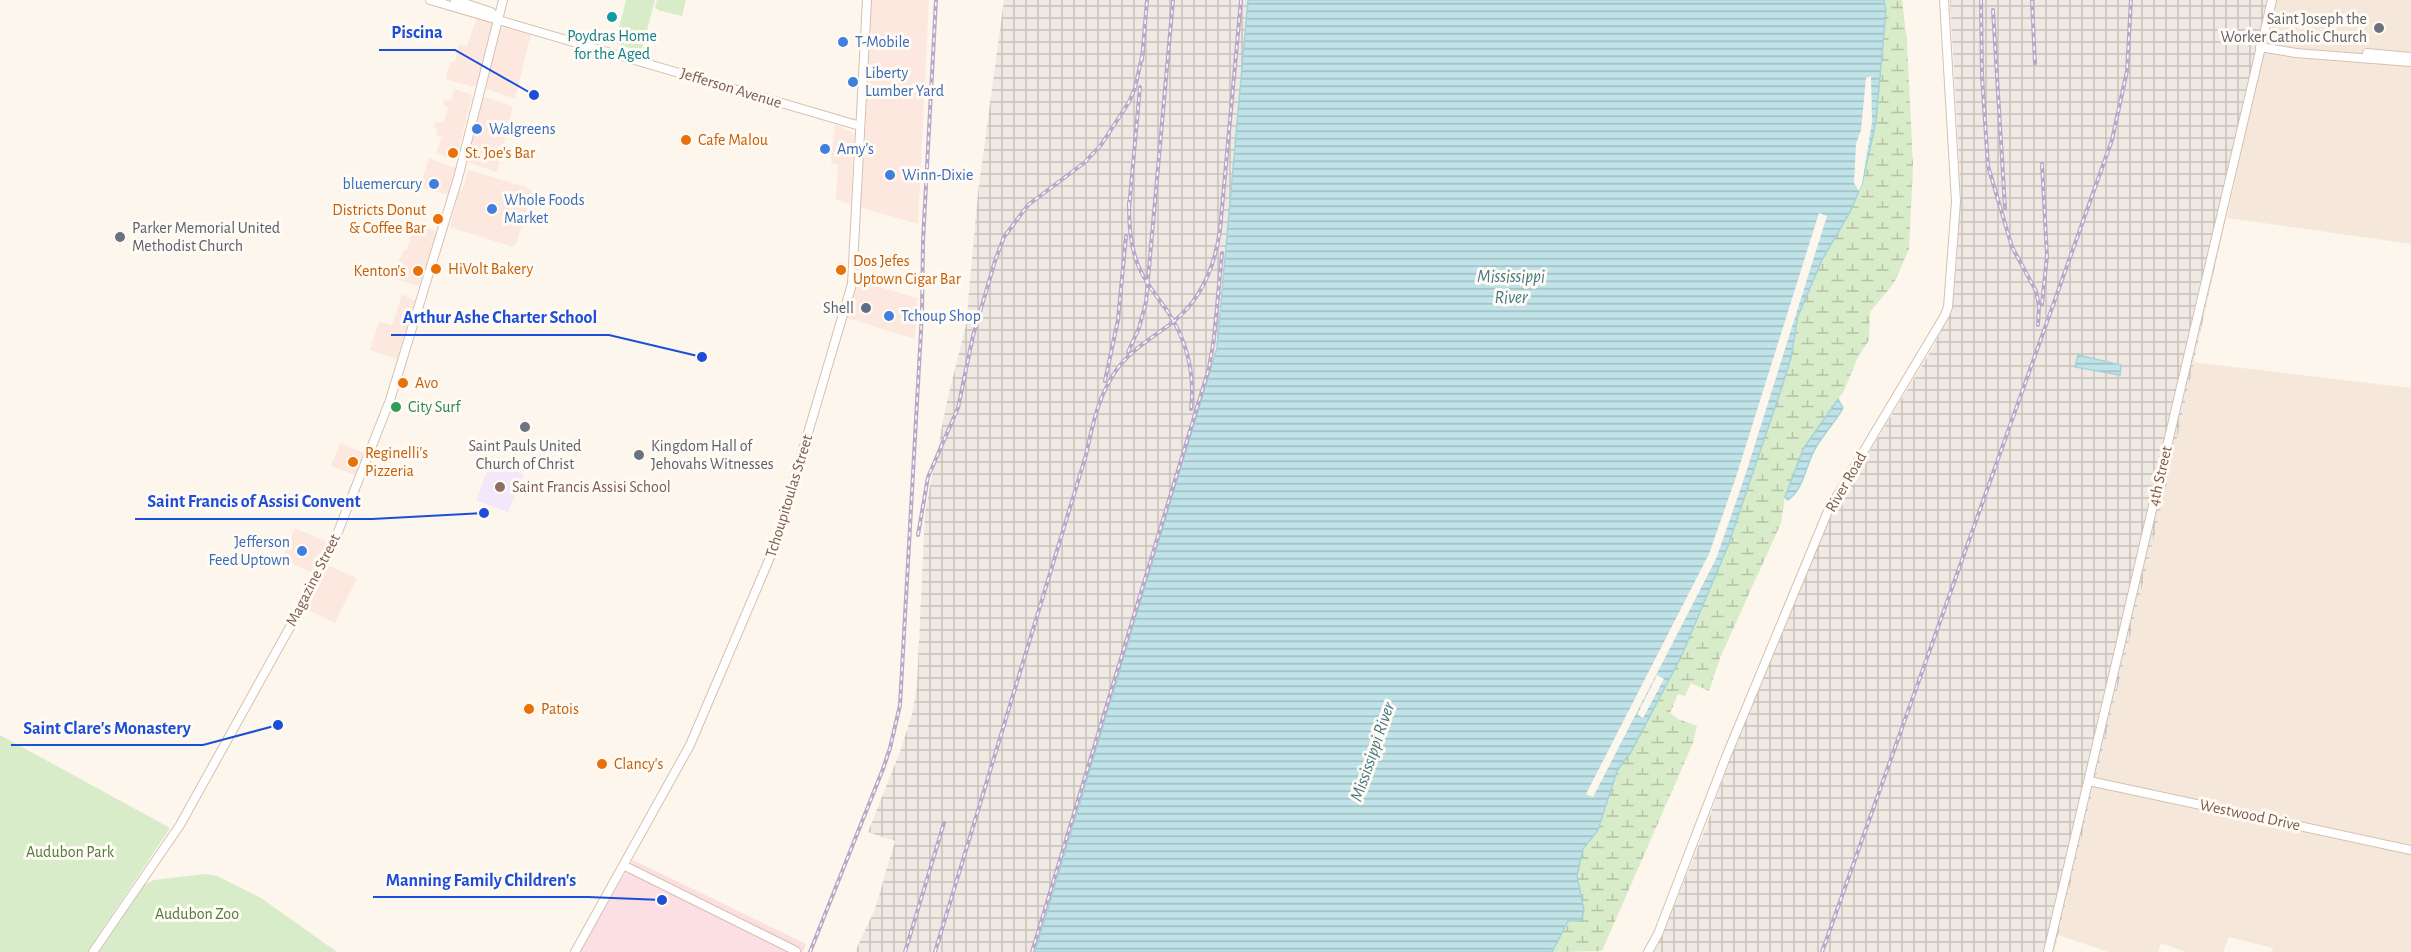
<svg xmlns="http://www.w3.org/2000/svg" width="2411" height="952" font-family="'Alegreya Sans',sans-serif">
	<defs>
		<pattern id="industrial-grid" width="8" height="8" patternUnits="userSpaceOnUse" patternTransform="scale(1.5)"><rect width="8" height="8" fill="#efe9e4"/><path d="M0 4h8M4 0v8" fill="none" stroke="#c7c0bb"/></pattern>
		<pattern id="wetland-marsh" width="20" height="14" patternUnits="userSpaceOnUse" patternTransform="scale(1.5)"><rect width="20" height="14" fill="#d8ecc9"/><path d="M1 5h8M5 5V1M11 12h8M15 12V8" fill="none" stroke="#b4c2a5"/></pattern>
		<pattern id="water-rules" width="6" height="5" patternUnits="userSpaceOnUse" patternTransform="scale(1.5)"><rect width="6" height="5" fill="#bfe3e8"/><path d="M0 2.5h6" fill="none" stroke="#a0bbbe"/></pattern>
	</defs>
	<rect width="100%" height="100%" fill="#fdf6ec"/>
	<g fill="#f5e8da">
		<polygon points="2274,0 2411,0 2411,244 2227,218"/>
		<polygon points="2192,362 2411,388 2411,952 2272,952 2273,948 2229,937 2223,952 2186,952 2161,943 2158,952 2108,952 2058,935 2167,483"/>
	</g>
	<g fill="#fde8e0">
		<polygon points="872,0 929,0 918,224 860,207"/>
		<polygon points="477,17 492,24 477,84 473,87 445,79 451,62 455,62 459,44 467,46"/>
		<polygon points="502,27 531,34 515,99 484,88 500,29"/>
		<polygon points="454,89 472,95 457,156 454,159 436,153 442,137 436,135 438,129 433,127 435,122 444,122 448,108 443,104 444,100 451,101"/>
		<polygon points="485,97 513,106 497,172 465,161 481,100"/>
		<polygon points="835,124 851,132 854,135 851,204 836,200 838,165 831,163"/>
		<polygon points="429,158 456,168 448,195 420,187"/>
		<polygon points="468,170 526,187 532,191 517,242 513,247 450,227 459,192 463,188"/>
		<polygon points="415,223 435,230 436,233 419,286 392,278 403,251 407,249"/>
		<polygon points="856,280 917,298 915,339 847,318 856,289"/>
		<polygon points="402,294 415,301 397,359 370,350 379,322 392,325"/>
		<polygon points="340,443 366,454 356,476 331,466"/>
		<polygon points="295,528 327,542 318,561 357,578 335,623 306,609 321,577 282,559"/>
	</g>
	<g fill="url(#industrial-grid)">
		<polygon points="1004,0 1248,0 1217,348 1035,952 855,952 875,909 895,841 868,832 901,749 912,714 917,686 925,512 947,401 966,325 978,193"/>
		<polygon points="1950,0 2274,0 2167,483 2054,952 1653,952 1663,934 1706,827 1736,742 1827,522 1935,344 1948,316 1954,295 1961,196"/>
	</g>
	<polygon fill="#f3e8fa" points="491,461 524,474 508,512 476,500"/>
	<polygon fill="#fbdfe3" points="633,860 806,944 803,952 579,952"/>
	<polygon fill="url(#wetland-marsh)" points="1870,0 1902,0 1907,41 1913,167 1909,249 1894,283 1870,312 1869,340 1857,359 1844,391 1803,449 1785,497 1781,523 1720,658 1709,691 1691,683 1685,696 1678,694 1670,713 1678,719 1697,726 1693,743 1602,951 1550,952 1564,878"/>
	<g fill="#d8ecc9">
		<polygon points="626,0 655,0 641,52 615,43"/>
		<polygon points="657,0 686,0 682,16 658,10 655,7"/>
		<polygon points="0,735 170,828 87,952 0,952"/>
		<polygon points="205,874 217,876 261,898 337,952 99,952 144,885 154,880"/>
	</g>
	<g fill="url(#water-rules)" stroke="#a5d3da" stroke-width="1.5">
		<polygon points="1248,0 1884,0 1886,10 1876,122 1862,184 1850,212 1822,260 1798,316 1791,358 1780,393 1728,546 1681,657 1631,752 1617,771 1598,830 1583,849 1577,876 1584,910 1581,921 1568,921 1552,952 1035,952 1217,348"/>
		<polygon points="2078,355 2121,365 2120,375 2075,367"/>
		<path d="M 1838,399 L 1843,408 C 1835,423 1822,435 1814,451 C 1805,468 1804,488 1788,500 L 1785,497 L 1803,449 Z"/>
	</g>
	<g fill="#fdf6ec">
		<polygon points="1871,76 1872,122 1862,184 1859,191 1854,183 1856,144 1861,130 1866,78"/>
		<polygon points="1819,213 1827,216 1744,479 1716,559 1593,797 1586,794 1709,554 1736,477"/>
		<polygon points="1657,675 1664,679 1643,718 1638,715 1639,711"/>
	</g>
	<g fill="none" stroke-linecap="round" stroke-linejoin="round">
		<g stroke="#d6c0b0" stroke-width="10">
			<g id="secondary">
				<polyline points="430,0 860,126"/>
				<polyline points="455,0 491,12 498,20"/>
				<polyline points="2260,47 2296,53 2411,62"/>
				<polyline points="2367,53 2411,57"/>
				<polyline points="2089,781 2411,850"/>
				<polyline points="625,866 796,951"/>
				<polyline points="93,952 180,825 300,609 334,542 390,400 458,178 503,0"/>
				<polyline points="575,952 690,745 774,548 852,284 867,0"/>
				<polyline points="1648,952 1658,934 1726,757 1828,511 1945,315 1948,307 1956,202 1944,0"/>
				<polyline points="2048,952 2272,0"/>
			</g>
		</g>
		<use href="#secondary" stroke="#fff" stroke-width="8"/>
		<g stroke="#b9a8c9" stroke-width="4">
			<g id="rail">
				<polyline points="1981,0 1982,76 1988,166 2012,247 2036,291 2039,306 2038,325"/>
				<polyline points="2032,1 2035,63"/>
				<polyline points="1993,10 2005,208"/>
				<polyline points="1142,60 1147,0"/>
				<polyline points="2042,164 2047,256 2042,304"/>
				<path d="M 1129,202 C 1129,224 1130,245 1138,265 C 1145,283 1157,296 1168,312 C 1187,341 1195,374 1191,409"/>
				<polyline points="1129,209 1140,87"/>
				<polyline points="1128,352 1139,328 1146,302 1173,0"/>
				<polyline points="1105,381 1118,320 1126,236"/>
				<polyline points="918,535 928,477 958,408 973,336 995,261 1004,237 1028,205 1084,163 1101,145 1129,102 1135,88 1143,52"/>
				<polyline points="810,952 883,769 890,748 900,705 922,313 923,241 936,0"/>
				<polyline points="905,952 944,823"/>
				<path d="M 935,952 L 1086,455 C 1092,428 1097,401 1112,377 C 1126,352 1151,339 1173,322 C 1202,299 1215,265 1220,230 L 1241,0"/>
				<polyline points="1032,952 1209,368 1214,338 1222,253"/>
				<polyline points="1822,952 2112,140 2127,71 2131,0"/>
			</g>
		</g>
		<use href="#rail" stroke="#fffaf3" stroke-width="1.5" stroke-dasharray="4.5" stroke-linecap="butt"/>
	</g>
	<circle fill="#0f9aa8" stroke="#fffaf3" stroke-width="2" cx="612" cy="17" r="6"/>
	<g fill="#6b7280" stroke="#fffaf3" stroke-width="2">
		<circle cx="2379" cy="28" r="6"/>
		<circle cx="120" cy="237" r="6"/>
		<circle cx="525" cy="427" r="6"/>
		<circle cx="639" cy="455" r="6"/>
	</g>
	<g fill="#3f7fe0" stroke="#fffaf3" stroke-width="2">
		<circle cx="843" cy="42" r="6"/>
		<circle cx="853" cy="82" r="6"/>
		<circle cx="477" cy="129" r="6"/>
		<circle cx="825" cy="149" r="6"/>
		<circle cx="890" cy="175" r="6"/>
		<circle cx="434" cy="184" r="6"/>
		<circle cx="492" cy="209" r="6"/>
		<circle cx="889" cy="316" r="6"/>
		<circle cx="302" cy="551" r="6"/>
	</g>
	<g fill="#e8710a" stroke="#fffaf3" stroke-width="2">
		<circle cx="686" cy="140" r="6"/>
		<circle cx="453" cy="153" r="6"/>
		<circle cx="438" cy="219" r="6"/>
		<circle cx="436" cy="269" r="6"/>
		<circle cx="841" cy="270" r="6"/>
		<circle cx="418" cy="271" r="6"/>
		<circle cx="403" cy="383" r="6"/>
		<circle cx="353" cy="462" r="6"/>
		<circle cx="529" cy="709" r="6"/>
		<circle cx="602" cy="764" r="6"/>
	</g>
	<circle fill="#5c6f8a" stroke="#fffaf3" stroke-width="2" cx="866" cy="308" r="6"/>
	<circle fill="#2e9e5b" stroke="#fffaf3" stroke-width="2" cx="396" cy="407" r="6"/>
	<circle fill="#8d6e63" stroke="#fffaf3" stroke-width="2" cx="500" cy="487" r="6"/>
	<g text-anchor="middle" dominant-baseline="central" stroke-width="6" stroke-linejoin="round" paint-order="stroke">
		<g font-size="16" fill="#5b616d" stroke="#fffaf3" text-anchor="start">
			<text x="2367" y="19" text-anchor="end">Saint Joseph the<tspan x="2367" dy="18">Worker Catholic Church</tspan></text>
			<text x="132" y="228">Parker Memorial United<tspan x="132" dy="18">Methodist Church</tspan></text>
			<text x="525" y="446" text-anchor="middle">Saint Pauls United<tspan x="525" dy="18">Church of Christ</tspan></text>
			<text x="651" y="446">Kingdom Hall of<tspan x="651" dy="18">Jehovahs Witnesses</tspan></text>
		</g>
		<g font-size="16" fill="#0d838f" stroke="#fffaf3">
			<text x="612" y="36">Poydras Home<tspan x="612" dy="18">for the Aged</tspan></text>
		</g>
		<g font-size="16" fill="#366cbe" stroke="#fffaf3" text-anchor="start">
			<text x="855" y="42">T-Mobile</text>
			<text x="865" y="73">Liberty<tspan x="865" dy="18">Lumber Yard</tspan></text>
			<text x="489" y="129">Walgreens</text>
			<text x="837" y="149">Amy's</text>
			<text x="902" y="175">Winn-Dixie</text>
			<text x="422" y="184" text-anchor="end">bluemercury</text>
			<text x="504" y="200">Whole Foods<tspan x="504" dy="18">Market</tspan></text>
			<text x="901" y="316">Tchoup Shop</text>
			<text x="290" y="542" text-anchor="end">Jefferson<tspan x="290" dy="18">Feed Uptown</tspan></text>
		</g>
		<g font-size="16" fill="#7a5c4d" stroke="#fffaf3">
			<text transform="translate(731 88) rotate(17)">Jefferson Avenue</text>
			<text transform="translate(2160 476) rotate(-77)">4th Street</text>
			<text transform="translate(1846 482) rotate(-60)">River Road</text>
			<text transform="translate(789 496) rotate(-73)">Tchoupitoulas Street</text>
			<text transform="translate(313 580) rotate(-63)">Magazine Street</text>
			<text transform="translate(2250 815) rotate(12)">Westwood Drive</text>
		</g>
		<g font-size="16" fill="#c56008" stroke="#fffaf3" text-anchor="start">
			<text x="698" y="140">Cafe Malou</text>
			<text x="465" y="153">St. Joe's Bar</text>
			<text x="426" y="210" text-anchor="end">Districts Donut<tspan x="426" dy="18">&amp; Coffee Bar</tspan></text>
			<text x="853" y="261">Dos Jefes<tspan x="853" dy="18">Uptown Cigar Bar</tspan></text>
			<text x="448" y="269">HiVolt Bakery</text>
			<text x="406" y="271" text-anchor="end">Kenton's</text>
			<text x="415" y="383">Avo</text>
			<text x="365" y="453">Reginelli's<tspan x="365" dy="18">Pizzeria</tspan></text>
			<text x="541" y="709">Patois</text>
			<text x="614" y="764">Clancy's</text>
		</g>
		<g font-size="16" fill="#4e5e75" stroke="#fffaf3" text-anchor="end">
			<text x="854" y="308">Shell</text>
		</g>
		<g font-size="16" fill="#27864d" stroke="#fffaf3" text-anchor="start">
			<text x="408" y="407">City Surf</text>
		</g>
		<g font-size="16" fill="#785e54" stroke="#fffaf3" text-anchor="start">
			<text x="512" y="487">Saint Francis Assisi School</text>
		</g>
		<g font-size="16" fill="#537a41" stroke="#fffaf3">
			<text x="70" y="852">Audubon Park</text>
			<text x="197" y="914">Audubon Zoo</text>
		</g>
		<g font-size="18" font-style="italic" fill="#437c86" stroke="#fffaf3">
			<text x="1511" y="277">Mississippi<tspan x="1511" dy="21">River</tspan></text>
			<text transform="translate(1373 752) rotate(-71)">Mississippi River</text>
		</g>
	</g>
	<path fill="none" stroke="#1d4ed8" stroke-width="2" d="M534 95L455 50H379M702 357L609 335H391M484 513L372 519H135M278 725L203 745H11M662 900L588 897H373"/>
	<g fill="#1d4ed8" stroke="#fffaf3" stroke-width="2">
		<circle cx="534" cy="95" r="6"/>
		<circle cx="702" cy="357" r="6"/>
		<circle cx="484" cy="513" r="6"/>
		<circle cx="278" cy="725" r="6"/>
		<circle cx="662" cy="900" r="6"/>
	</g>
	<g font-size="18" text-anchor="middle" font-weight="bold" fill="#1d4ed8" stroke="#fffaf3" stroke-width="6" stroke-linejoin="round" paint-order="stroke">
		<text x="417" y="38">Piscina</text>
		<text x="500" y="323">Arthur Ashe Charter School</text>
		<text x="254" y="507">Saint Francis of Assisi Convent</text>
		<text x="107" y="734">Saint Clare's Monastery</text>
		<text x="481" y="886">Manning Family Children's</text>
	</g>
</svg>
